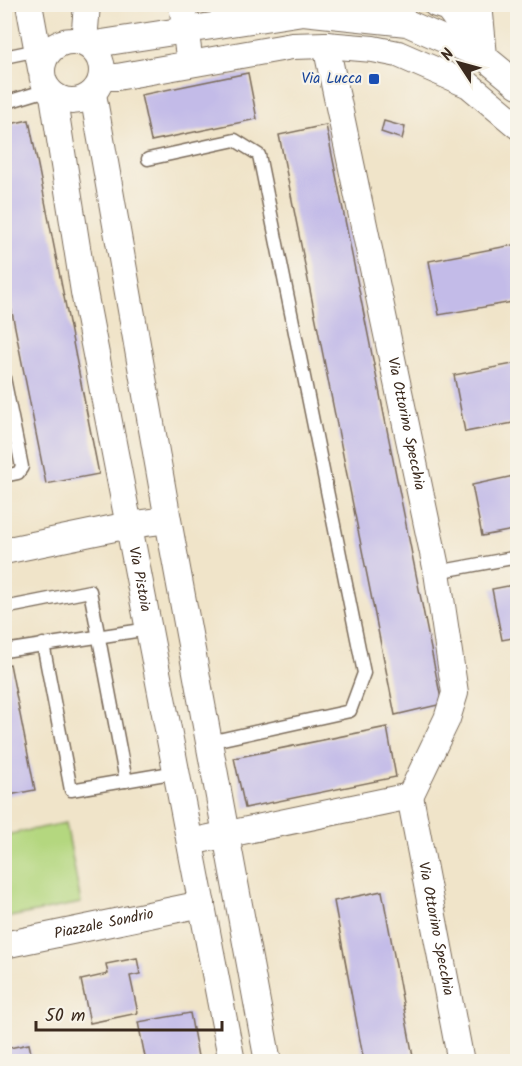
<svg xmlns="http://www.w3.org/2000/svg" width="522" height="1066" font-family="Kalam,sans-serif">
	<rect width="100%" height="100%" fill="#f7f3e8"/>
	<filter id="ink" filterUnits="userSpaceOnUse"><feTurbulence type="fractalNoise" baseFrequency=".0167" numOctaves="2"/><feDisplacementMap in="SourceGraphic" scale="12" xChannelSelector="R" yChannelSelector="G"/><feConvolveMatrix kernelMatrix="1 2 1 2 8 2 1 2 1" color-interpolation-filters="sRGB"/></filter>
	<filter id="wash" filterUnits="userSpaceOnUse"><feTurbulence type="fractalNoise" baseFrequency=".008" numOctaves="4" result="noise"/><feDisplacementMap in="SourceGraphic" scale="24" xChannelSelector="R" yChannelSelector="G"/><feGaussianBlur stdDeviation="1.35" result="paint"/><feColorMatrix in="noise" values="0 0 0 0 0 0 0 0 0 0 0 0 0 0 0 0 0 1.4 0 .05"/><feComposite in="paint" operator="in"/></filter>
	<g filter="url(#wash)">
		<rect width="100%" height="100%" fill="#f0e4c9"/>
		<polygon fill="#b4d77f" stroke="#78804e" stroke-width="1.5" points="66,823 81,903 5,918 5,835"/>
		<g id="blocks">
			<g fill="#c3bbe8">
				<polygon points="6,13 9,31 4,32 4,14"/>
				<polygon points="248,73 257,119 151,141 141,95"/>
				<polygon points="29,120 99,474 46,484 5,277 5,125"/>
				<polygon points="384,121 405,127 402,139 381,132"/>
				<polygon points="326,125 442,704 395,715 279,135"/>
				<polygon points="518,244 518,301 439,315 429,261"/>
				<polygon points="518,363 518,422 465,432 454,375"/>
				<polygon points="518,475 518,529 482,536 472,485"/>
				<polygon points="518,584 518,637 502,640 492,589"/>
				<polygon points="10,664 35,790 4,796 4,665"/>
				<polygon points="387,727 396,777 245,808 234,758"/>
				<polygon points="382,891 414,1062 364,1062 334,901"/>
				<polygon points="137,958 140,974 130,976 138,1013 90,1023 81,980 108,974 106,964"/>
				<polygon points="190,1013 199,1062 146,1062 138,1022"/>
				<polygon points="29,1044 33,1062 4,1062 4,1049"/>
			</g>
		</g>
	</g>
	<g filter="url(#ink)">
		<use href="#blocks" fill-opacity="0" stroke="#7a6b5a" stroke-width="1.5"/>
		<g fill="none" stroke-linecap="round" stroke-linejoin="round">
			<g stroke="#7a6b5a" stroke-width="15">
				<g id="service">
					<polyline points="4,57 38,50"/>
					<polyline points="4,103 47,90"/>
					<polyline points="148,159 235,140 259,155 364,673 350,711 209,742"/>
					<polyline points="4,378 22,467 18,473 4,476"/>
					<polyline points="437,572 518,557"/>
					<polyline points="4,608 90,591 126,781"/>
					<polyline points="43,644 71,790 177,772"/>
					<polyline points="4,651 149,629"/>
				</g>
			</g>
			<g stroke="#7a6b5a" stroke-width="28">
				<g id="minor">
					<polyline points="29,4 41,69"/>
					<polyline points="182,4 188,49"/>
					<polyline points="436,4 448,8 482,54"/>
					<polyline points="479,4 484,56"/>
					<circle cx="72" cy="71" r="30"/>
					<polyline points="84,42 87,4"/>
					<polyline points="89,45 303,12 407,23 484,57 518,85"/>
					<path id="s1" d="M 326,45 L 437,572 L 455,693 L 447,719 L 410,796"/>
					<polyline points="103,77 117,77 292,46 326,45 373,49 398,54 469,85 518,126"/>
					<polyline points="93,94 168,520 268,1062"/>
					<path id="s2" d="M 53,95 L 84,292 L 232,1062"/>
					<polyline points="4,551 129,525 168,520"/>
					<path id="s3" d="M 190,842 L 410,796 L 461,1062"/>
					<path id="s4" d="M 4,945 L 202,904"/>
				</g>
			</g>
			<use href="#service" stroke="#fff" stroke-width="12"/>
			<use href="#minor" stroke="#fff" stroke-width="26"/>
		</g>
	</g>
	<rect fill="#1a4fb4" stroke="#f7f3e8" stroke-width="2" x="368" y="73" width="12" height="12" rx="3"/>
	<g text-anchor="middle" dominant-baseline="central" stroke-width="4.5" stroke-linejoin="round" paint-order="stroke">
		<g font-size="15" fill="#164399" stroke="#f7f3e8" text-anchor="end">
			<text x="362" y="79">Via Lucca</text>
		</g>
		<g font-size="15" fill="#3b2a1e" stroke="#f7f3e8">
			<text stroke="none"><textPath href="#s1" startOffset="387">Via Ottorino Specchia</textPath></text>
			<text stroke="none"><textPath href="#s2" startOffset="492">Via Pistoia</textPath></text>
			<text stroke="none"><textPath href="#s4" startOffset="102">Piazzale Sondrio</textPath></text>
			<text stroke="none"><textPath href="#s3" startOffset="360">Via Ottorino Specchia</textPath></text>
		</g>
	</g>
	<rect width="522" height="1066" fill="none" stroke="#f7f3e8" stroke-width="24"/>
	<g transform="translate(459 63) rotate(306)" stroke="#f7f3e8" stroke-width="4.5" paint-order="stroke">
	<path d="M0-4.5L10 22L0 15L-10 22Z" fill="#3b2a1e"/>
	<text y="-9" font-size="16" font-weight="bold" text-anchor="middle" fill="#3b2a1e">N</text>
	</g>
	<path d="M36 1021v9h186v-9" fill="none" stroke="#3b2a1e" stroke-width="3"/>
	<text x="45" y="1021" font-size="18" fill="#3b2a1e" stroke="#f7f3e8" stroke-width="4.5" paint-order="stroke">50 m</text>
</svg>
